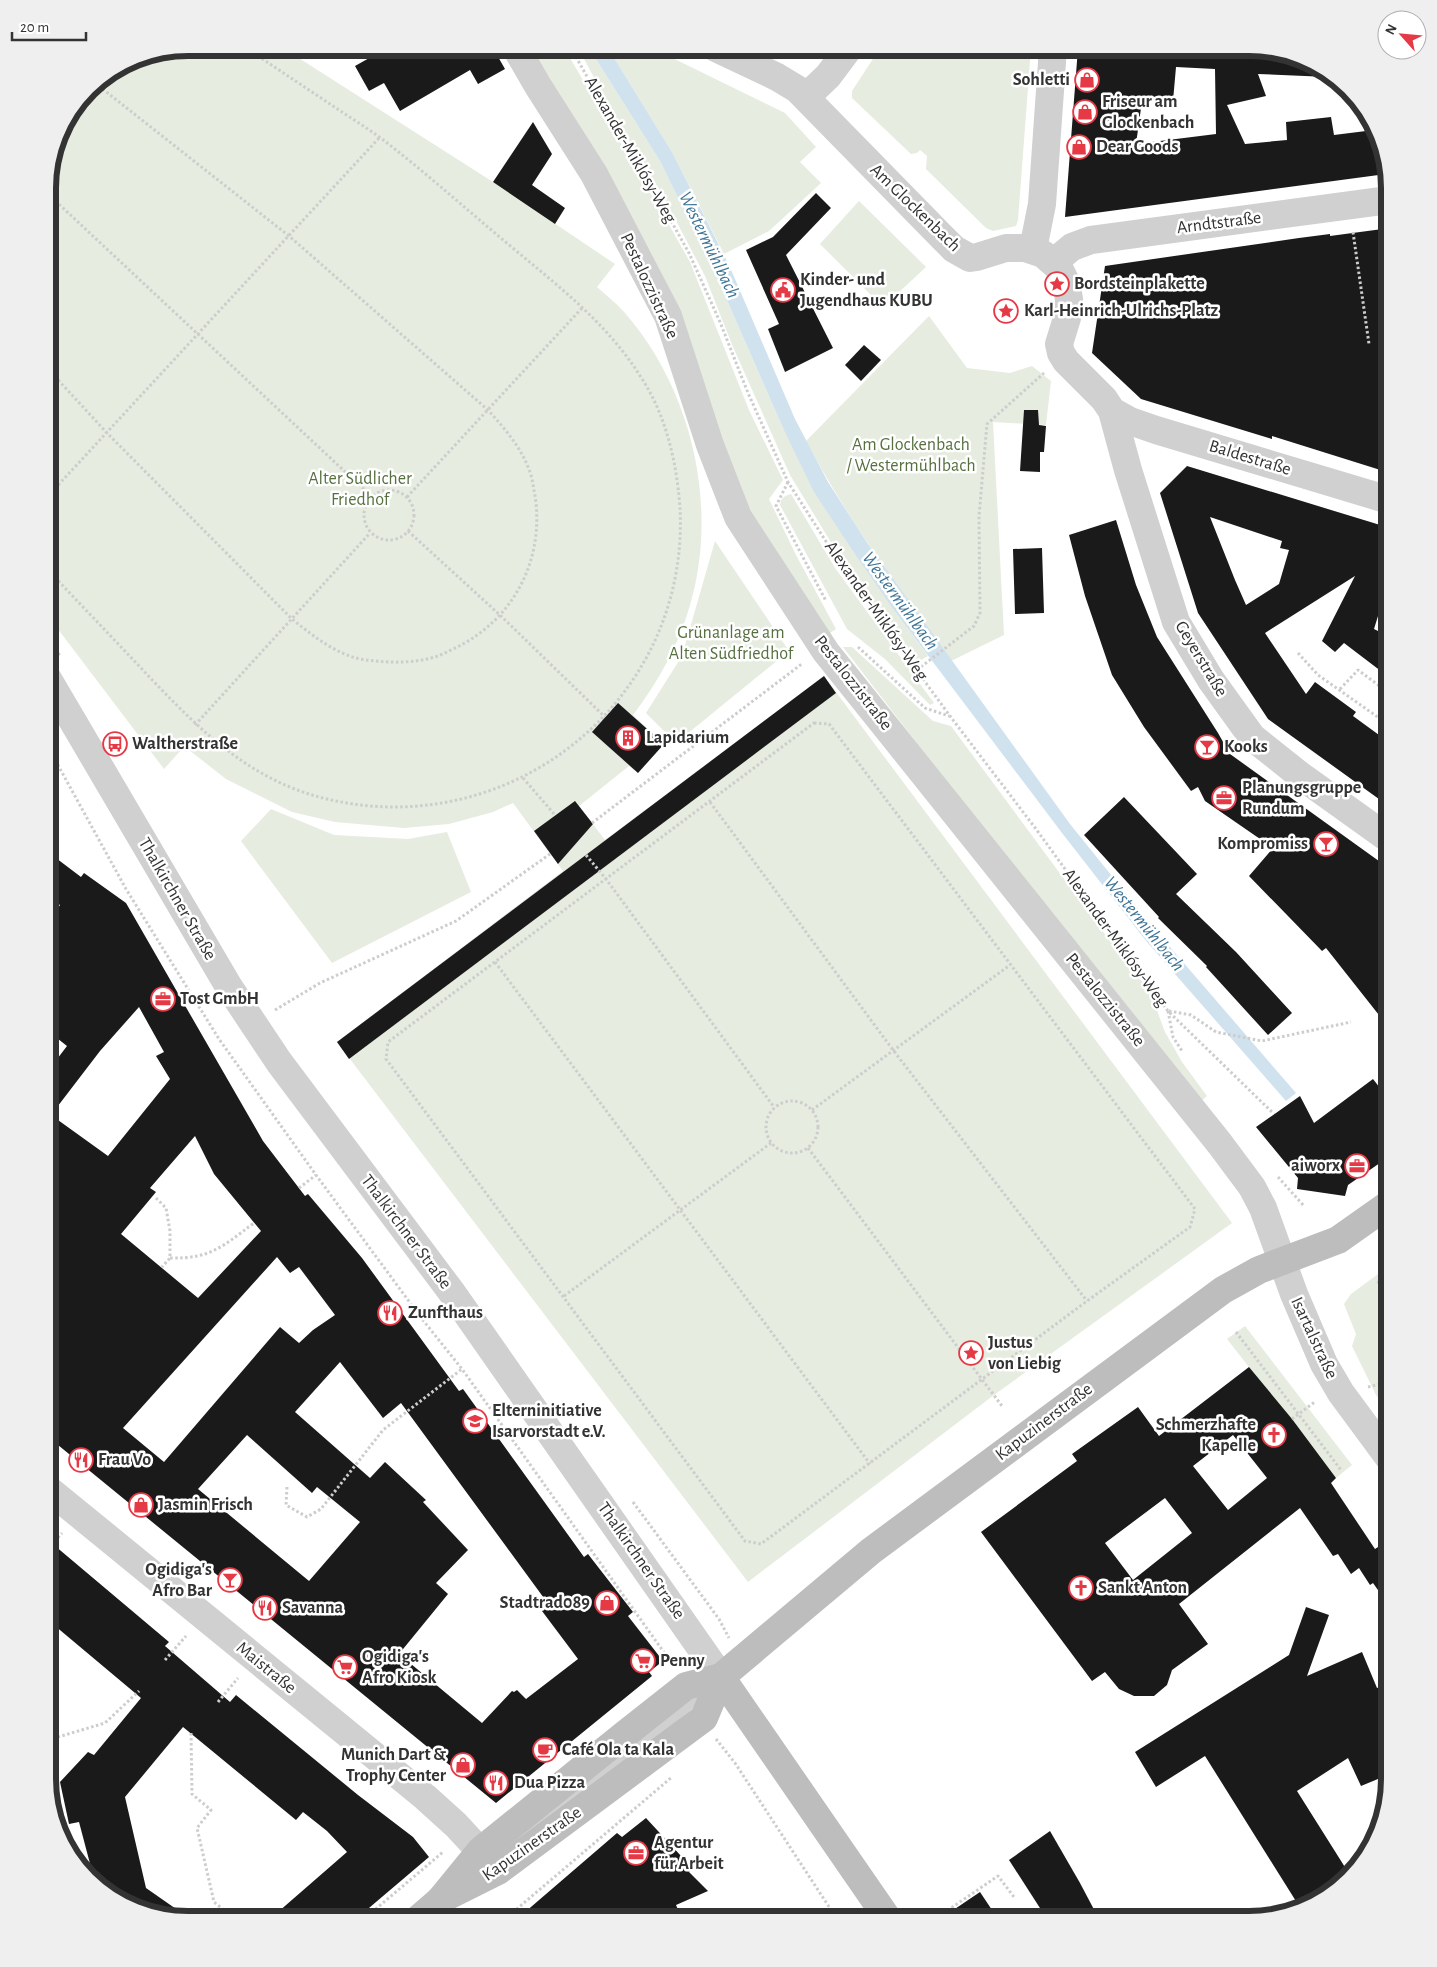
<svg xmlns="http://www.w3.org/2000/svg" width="1437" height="1967" font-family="'Alegreya Sans',sans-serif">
	<rect width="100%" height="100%" fill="#fff"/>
	<g fill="#e6ecdf">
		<path d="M 189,48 L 283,48 L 493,182 L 615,264 L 597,287 C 606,295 616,303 625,313 C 692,390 719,506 690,605 C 679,645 658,682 633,715 L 664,744 L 638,773 L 629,766 L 579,806 L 605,840 L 824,676 L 1232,1223 L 994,1395 L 748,1582 L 337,1042 L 563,871 L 513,803 L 493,812 L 449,824 L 404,828 L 335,822 L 292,812 L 226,779 L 189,750 L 186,752 L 182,749 L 164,769 L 48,616 L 48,179 L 62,127 L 95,83 L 135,58 Z"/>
		<polygon points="530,48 564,48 664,216 690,262 749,410 783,480 769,499 796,555 836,629 830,633 737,491"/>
		<polygon points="578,48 589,48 660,161 715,273 783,428 896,613 928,656 916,663 843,562 790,475 733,347 705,276 662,194 622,129"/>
		<polygon points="608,48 652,48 785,113 816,147 800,162 821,183 769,231 724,254 672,152"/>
		<polygon points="880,48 1031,48 1018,220 1016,226 993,231 986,228 926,169 927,156 920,150 917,153 911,154 852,98 852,91"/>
		<polygon points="859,201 926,267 883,307 820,244"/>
		<path d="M 929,316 L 967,368 L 1010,373 L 1032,366 L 1051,381 L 1046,425 L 993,422 L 1004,635 L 951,661 C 899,590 848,519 806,441 Z"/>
		<path d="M 791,494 L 835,568 L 934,703 L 930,705 L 885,659 L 847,629 L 780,505 C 781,498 784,496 791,494 Z"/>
		<polygon points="715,541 789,651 676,743 646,713 682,656"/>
		<polygon points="843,647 852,647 933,721 951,726 1107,937 1150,992 1165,1032 1182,1062 1207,1096 1198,1104 1101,983"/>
		<polygon points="271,809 334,835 408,839 447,832 471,892 332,963 241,841"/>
		<polygon points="1389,1266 1389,1414 1376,1395 1352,1346 1356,1334 1344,1304 1351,1294"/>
		<polygon points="1245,1326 1352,1465 1336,1478 1227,1339"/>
	</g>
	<polygon fill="#cfe2ee" points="589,48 608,48 672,152 729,265 795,419 828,482 868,544 1070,824 1157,932 1296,1093 1286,1101 1147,942 1062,833 896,613 855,554 814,492 783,428 715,273 660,161"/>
	<g fill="#1a1a1a" fill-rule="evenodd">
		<polygon points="387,48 493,48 505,69 478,84 470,70 400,111 384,83 369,91 355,66"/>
		<path d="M 1078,48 L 1257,48 L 1319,67 L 1328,77 L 1258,74 L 1266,96 L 1227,105 L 1245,144 L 1287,140 L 1286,122 L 1331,117 L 1334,135 L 1374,130 L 1386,174 L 1065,217 ZM 1176,67 L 1215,69 L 1216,134 L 1136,144 L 1142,101 L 1173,101 Z"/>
		<polygon points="533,122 552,154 532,185 565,208 555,224 493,182"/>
		<polygon points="816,193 831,208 786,255 833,348 785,372 768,329 779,324 746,250 773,237"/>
		<polygon points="1390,228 1390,473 1272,436 1272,439 1141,399 1092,353 1105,266 1299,238 1330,234 1330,236"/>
		<polygon points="864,345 881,360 861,381 845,365"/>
		<polygon points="1024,410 1038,410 1039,425 1046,426 1044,452 1040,452 1040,472 1020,471"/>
		<path d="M 1187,466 L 1390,528 L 1390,577 L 1374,629 L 1390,637 L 1390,678 L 1344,643 L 1335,652 L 1322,641 L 1355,576 L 1265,633 L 1306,694 L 1315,682 L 1356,712 L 1353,716 L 1390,743 L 1390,807 L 1268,719 L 1198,613 L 1160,493 ZM 1210,517 L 1282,541 L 1280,548 L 1289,550 L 1279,584 L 1246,605 L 1235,580 Z"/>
		<polygon points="1116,520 1136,585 1157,637 1218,733 1230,754 1390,869 1390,1029 1326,948 1322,951 1249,876 1273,848 1205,801 1198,787 1191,791 1144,727 1112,675 1085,596 1069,535"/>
		<polygon points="1042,548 1044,613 1015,614 1013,549"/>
		<polygon points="824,676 836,693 349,1059 337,1042"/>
		<polygon points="618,703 664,744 638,773 592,732"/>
		<polygon points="1124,797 1197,874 1176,894 1236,952 1292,1013 1268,1035 1206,967 1207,966 1158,918 1159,917 1084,835"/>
		<polygon points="575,801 593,824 558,864 534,831"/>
		<path d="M 48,852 L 81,877 L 84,873 L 126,903 L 263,1141 L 305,1196 L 308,1194 L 362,1258 L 459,1391 L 463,1389 L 584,1557 L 588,1554 L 633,1612 L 628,1616 L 663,1661 L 649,1672 L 652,1676 L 496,1803 L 58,1445 L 48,1458 L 48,1071 L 67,1046 L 48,1031 L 48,922 L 60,905 L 48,896 ZM 139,1007 L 164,1052 L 156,1056 L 170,1079 L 108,1156 L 51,1115 L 100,1051 ZM 195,1136 L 214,1174 L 261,1231 L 198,1298 L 121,1234 L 156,1192 L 150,1188 ZM 277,1257 L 290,1273 L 299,1267 L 335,1315 L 313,1330 L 299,1343 L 280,1327 L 164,1462 L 123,1428 ZM 340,1362 L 383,1418 L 401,1403 L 549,1605 L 542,1611 L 578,1659 L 526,1699 L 517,1690 L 514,1692 L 512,1691 L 482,1723 L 399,1654 L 448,1594 L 436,1583 L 468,1550 L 423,1502 L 426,1500 L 385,1462 L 370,1478 L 295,1412 ZM 247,1435 L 312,1493 L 317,1487 L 360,1522 L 309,1581 L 198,1489 Z"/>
		<polygon points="1373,1079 1390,1101 1390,1156 1348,1185 1345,1196 1297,1189 1298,1178 1256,1127 1300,1096 1314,1123"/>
		<path d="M 1249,1367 L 1292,1419 L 1336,1478 L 1331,1483 L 1375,1549 L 1390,1539 L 1390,1607 L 1373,1583 L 1370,1585 L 1359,1568 L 1351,1574 L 1338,1554 L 1333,1556 L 1300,1508 L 1179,1604 L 1208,1644 L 1172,1670 L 1167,1685 L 1154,1696 L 1134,1696 L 1119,1689 L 1105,1672 L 1092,1681 L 981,1532 L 1077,1461 L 1072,1454 L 1138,1407 L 1159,1436 ZM 1233,1435 L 1267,1478 L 1228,1510 L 1193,1466 ZM 1165,1498 L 1192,1533 L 1133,1580 L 1105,1543 Z"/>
		<polygon points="48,1540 169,1642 165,1646 230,1702 236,1695 358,1795 413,1837 429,1857 356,1919 270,1919 347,1852 327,1831 303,1812 296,1820 183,1727 125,1797 146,1888 189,1918 180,1919 118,1900 93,1875 79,1822 69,1824 60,1782 88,1752 94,1755 141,1698 48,1620"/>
		<polygon points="1306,1607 1329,1615 1307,1676 1362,1652 1377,1688 1390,1683 1390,1774 1361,1786 1348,1758 1297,1791 1348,1872 1319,1900 1299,1906 1205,1756 1156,1787 1135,1752 1289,1655"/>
		<polygon points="646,1818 693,1869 689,1872 708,1891 676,1905 682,1919 517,1919 617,1833 622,1837"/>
		<polygon points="1050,1831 1080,1883 1099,1919 1047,1919 1009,1860"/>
		<polygon points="980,1892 998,1919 940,1919"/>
	</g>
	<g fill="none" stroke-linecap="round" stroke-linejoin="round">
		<g stroke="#cdcdcd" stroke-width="3" stroke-dasharray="2.5 2.5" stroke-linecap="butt">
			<polyline points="571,48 622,139 660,201 689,253 720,322 748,393 788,482 850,579 950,716 1036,829 1168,1011 1274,1114"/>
			<polyline points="48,194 371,496"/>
			<polyline points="1353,232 1369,344"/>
			<path d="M 48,369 L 107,433 L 292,619 C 312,635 334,653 360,659 C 385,663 411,664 435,657 C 441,655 447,652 453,649 C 514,621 547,557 534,490 C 533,484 532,478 530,472 C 521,447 505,429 488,410 L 289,236 L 95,83"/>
			<polyline points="788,482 776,506 826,601"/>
			<circle cx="389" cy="515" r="25"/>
			<polyline points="48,496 380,137"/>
			<polyline points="407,497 583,307"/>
			<polyline points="408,531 501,616 605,717"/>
			<path d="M 48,570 C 78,602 109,634 139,666 C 194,724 246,780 327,799 C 512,843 690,699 680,508 C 677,465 667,419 644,382 C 608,323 559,287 508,244 C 466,209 425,172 382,139 C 367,128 351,118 336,108 C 306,88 276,68 246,48"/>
			<polyline points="48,636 60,656"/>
			<polyline points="858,647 925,708 949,716"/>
			<polyline points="1298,653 1318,675 1389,725"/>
			<polyline points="917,670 974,626 980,613 979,516 987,424 1044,373"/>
			<polyline points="1340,689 1358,670 1389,693"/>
			<polygon points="814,723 829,724 1195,1209 1190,1227 1087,1301 761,1544 745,1541 386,1059 388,1042"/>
			<polyline points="195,725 370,533"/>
			<polyline points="48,747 126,889 219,1039 316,1175 422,1319 462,1369 673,1665"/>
			<polyline points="523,778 555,815"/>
			<polyline points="710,802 893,1050 1087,1301"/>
			<polyline points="592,823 803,663"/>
			<polyline points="586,855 606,879 774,1107"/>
			<polyline points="495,962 870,1464"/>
			<polyline points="275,1010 320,983 456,921 550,854"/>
			<polyline points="1168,1011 1173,1037 1182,1051"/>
			<polyline points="1169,1011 1191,1015 1216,1032 1262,1041 1351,1022"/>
			<circle cx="792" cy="1127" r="26"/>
			<polyline points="812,1110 1010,965"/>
			<polyline points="808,1148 1002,1406"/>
			<polyline points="1278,1177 1304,1206"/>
			<polyline points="299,1188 316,1175"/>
			<polyline points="156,1198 166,1208 170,1231 170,1258 162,1267"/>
			<path d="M 170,1258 C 211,1259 223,1246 254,1223"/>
			<polyline points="1378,1281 1389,1307"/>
			<polyline points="564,1296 771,1143"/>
			<polyline points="1236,1332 1341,1470"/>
			<polyline points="1368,1387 1380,1384 1389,1386"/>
			<polyline points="1292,1419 1316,1401"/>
			<polyline points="287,1487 286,1505 307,1517 321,1509 383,1430 462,1369"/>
			<polyline points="633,1502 719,1619 729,1638"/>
			<polyline points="48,1549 62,1533"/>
			<polyline points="165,1660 186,1636"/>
			<polyline points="218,1702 238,1678"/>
			<polyline points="191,1733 192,1794 211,1810 197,1828 214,1902 230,1915 226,1919"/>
			<polyline points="716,1739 735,1763 837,1919"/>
			<polyline points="48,1740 105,1723 139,1691"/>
			<polyline points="364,1919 443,1852"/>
			<polyline points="505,1919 672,1777"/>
			<polyline points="935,1919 998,1876 1014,1897"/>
		</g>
		<polyline stroke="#d0d0d0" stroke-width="14" points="494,1858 710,1686"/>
		<g stroke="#d0d0d0" stroke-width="28">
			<polyline points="516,48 538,86 594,174 668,316 710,445 738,517 826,652 1220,1144 1252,1187 1263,1208 1294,1294 1324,1364 1341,1393 1389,1458"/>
			<polyline points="716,48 777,77 797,89 942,237 954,249 970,258 977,257 1006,248 1025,248 1043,254 1059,268 1066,282 1069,299 1067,318 1059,344 1061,353 1066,361 1104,399 1112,411 1128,470 1176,622 1211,680 1252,737 1301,776 1389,839"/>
			<polyline points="806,97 828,76 849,48"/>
			<polyline points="1033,249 1042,204 1053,48"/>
			<polyline points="1054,262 1072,247 1091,240 1389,200"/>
			<polyline points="1112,411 1130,421 1156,430 1389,500"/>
			<polyline points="48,679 229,987 279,1062 453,1294 721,1677"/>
			<polyline points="48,1489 425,1797 456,1825 480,1851"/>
		</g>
		<g stroke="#bdbdbd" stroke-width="28">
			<polyline points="721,1677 888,1919"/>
			<polyline points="440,1900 498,1871 704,1718 721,1677 871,1551 1223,1290 1259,1270 1338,1240 1389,1204"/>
			<polyline points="418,1919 440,1900 480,1851 624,1735 686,1686 721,1677"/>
		</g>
	</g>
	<defs>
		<g id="shop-ring" transform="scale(1.25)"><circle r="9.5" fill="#fff" stroke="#e63946" stroke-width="1.5"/><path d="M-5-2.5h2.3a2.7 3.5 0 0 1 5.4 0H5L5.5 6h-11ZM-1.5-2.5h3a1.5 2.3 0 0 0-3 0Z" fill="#e63946"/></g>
		<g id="sight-ring" transform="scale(1.25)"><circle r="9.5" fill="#fff" stroke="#e63946" stroke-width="1.5"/><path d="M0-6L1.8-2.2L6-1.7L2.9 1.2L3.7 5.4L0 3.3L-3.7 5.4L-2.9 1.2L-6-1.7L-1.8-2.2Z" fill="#e63946"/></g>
		<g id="civic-ring" transform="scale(1.25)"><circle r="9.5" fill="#fff" stroke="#e63946" stroke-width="1.5"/><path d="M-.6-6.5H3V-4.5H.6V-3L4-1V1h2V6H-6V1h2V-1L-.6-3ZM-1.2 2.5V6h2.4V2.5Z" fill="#e63946"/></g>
		<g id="building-ring" transform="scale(1.25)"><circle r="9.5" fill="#fff" stroke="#e63946" stroke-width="1.5"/><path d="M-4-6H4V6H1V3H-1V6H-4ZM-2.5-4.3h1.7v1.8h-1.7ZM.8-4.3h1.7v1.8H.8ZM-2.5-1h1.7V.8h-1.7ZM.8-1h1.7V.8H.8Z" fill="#e63946"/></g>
		<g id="bus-ring" transform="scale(1.25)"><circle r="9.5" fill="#fff" stroke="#e63946" stroke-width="1.5"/><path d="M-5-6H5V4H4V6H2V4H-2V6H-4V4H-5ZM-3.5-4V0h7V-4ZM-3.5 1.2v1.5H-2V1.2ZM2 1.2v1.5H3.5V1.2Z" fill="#e63946"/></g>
		<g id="bar-ring" transform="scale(1.25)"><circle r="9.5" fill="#fff" stroke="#e63946" stroke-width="1.5"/><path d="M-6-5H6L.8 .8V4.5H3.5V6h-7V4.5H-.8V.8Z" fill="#e63946"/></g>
		<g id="office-ring" transform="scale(1.25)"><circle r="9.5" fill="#fff" stroke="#e63946" stroke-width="1.5"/><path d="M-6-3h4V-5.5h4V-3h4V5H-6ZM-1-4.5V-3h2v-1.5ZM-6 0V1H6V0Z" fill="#e63946"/></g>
		<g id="restaurant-ring" transform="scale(1.25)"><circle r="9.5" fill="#fff" stroke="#e63946" stroke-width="1.5"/><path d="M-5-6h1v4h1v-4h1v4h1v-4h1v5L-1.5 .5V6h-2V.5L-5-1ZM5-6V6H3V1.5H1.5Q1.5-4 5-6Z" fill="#e63946"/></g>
		<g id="school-ring" transform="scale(1.25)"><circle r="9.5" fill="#fff" stroke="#e63946" stroke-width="1.5"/><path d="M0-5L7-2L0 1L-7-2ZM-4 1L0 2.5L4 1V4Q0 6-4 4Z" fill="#e63946"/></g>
		<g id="church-ring" transform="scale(1.25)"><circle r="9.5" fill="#fff" stroke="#e63946" stroke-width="1.5"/><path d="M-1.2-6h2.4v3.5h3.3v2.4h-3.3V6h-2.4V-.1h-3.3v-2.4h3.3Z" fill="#e63946"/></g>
		<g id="supermarket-ring" transform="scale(1.25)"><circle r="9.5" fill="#fff" stroke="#e63946" stroke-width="1.5"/><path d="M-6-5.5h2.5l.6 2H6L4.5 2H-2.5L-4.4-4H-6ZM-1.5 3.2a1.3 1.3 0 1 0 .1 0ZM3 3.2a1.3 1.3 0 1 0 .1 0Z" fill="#e63946"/></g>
		<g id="cafe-ring" transform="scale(1.25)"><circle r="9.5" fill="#fff" stroke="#e63946" stroke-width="1.5"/><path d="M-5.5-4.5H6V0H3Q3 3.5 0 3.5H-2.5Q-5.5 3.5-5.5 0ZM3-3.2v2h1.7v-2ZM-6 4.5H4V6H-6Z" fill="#e63946"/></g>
	</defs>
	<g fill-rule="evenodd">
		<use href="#shop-ring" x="1087" y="80"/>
		<use href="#shop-ring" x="1085" y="112"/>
		<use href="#shop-ring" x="1079" y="147"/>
		<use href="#sight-ring" x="1057" y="284"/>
		<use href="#civic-ring" x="783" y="290"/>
		<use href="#sight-ring" x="1006" y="311"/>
		<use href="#building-ring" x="628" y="738"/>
		<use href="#bus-ring" x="115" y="744"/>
		<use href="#bar-ring" x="1207" y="747"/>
		<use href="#office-ring" x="1224" y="798"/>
		<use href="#bar-ring" x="1326" y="844"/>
		<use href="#office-ring" x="163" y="999"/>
		<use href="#office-ring" x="1357" y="1166"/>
		<use href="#restaurant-ring" x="390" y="1313"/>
		<use href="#sight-ring" x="971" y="1353"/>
		<use href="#school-ring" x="475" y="1421"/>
		<use href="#church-ring" x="1274" y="1435"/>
		<use href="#restaurant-ring" x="81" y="1460"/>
		<use href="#shop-ring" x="141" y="1505"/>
		<use href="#bar-ring" x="230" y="1580"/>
		<use href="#church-ring" x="1081" y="1588"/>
		<use href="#shop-ring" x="607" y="1603"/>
		<use href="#restaurant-ring" x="265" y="1608"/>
		<use href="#supermarket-ring" x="643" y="1661"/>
		<use href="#supermarket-ring" x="345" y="1667"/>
		<use href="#cafe-ring" x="545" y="1750"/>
		<use href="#shop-ring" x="463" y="1765"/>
		<use href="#restaurant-ring" x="496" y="1783"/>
		<use href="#office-ring" x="636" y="1853"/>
	</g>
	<g text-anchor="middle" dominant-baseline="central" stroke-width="5" stroke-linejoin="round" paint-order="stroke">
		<g font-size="18" font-weight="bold" fill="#333" stroke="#fff" text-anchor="start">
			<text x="1070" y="80" text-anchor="end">Sohletti</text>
			<text x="1102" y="102">Friseur am<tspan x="1102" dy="21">Glockenbach</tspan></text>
			<text x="1096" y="147">Dear Goods</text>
			<text x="800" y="280">Kinder- und<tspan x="800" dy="21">Jugendhaus KUBU</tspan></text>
			<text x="1074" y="284">Bordsteinplakette</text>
			<text x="1024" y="311">Karl-Heinrich-Ulrichs-Platz</text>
			<text x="646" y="738">Lapidarium</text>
			<text x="132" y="744">Waltherstraße</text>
			<text x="1224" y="747">Kooks</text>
			<text x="1242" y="788">Planungsgruppe<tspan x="1242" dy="21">Rundum</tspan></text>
			<text x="1308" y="844" text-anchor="end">Kompromiss</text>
			<text x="180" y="999">Tost GmbH</text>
			<text x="1340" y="1166" text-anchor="end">aiworx</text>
			<text x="408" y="1313">Zunfthaus</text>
			<text x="988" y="1343">Justus<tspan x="988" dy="21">von Liebig</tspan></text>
			<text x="492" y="1411">Elterninitiative<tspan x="492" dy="21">Isarvorstadt e.V.</tspan></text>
			<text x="1256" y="1425" text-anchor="end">Schmerzhafte<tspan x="1256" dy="21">Kapelle</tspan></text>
			<text x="98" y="1460">Frau Vo</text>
			<text x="158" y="1505">Jasmin Frisch</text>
			<text x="212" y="1570" text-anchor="end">Ogidiga's<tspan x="212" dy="21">Afro Bar</tspan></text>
			<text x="1098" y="1588">Sankt Anton</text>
			<text x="590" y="1603" text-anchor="end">Stadtrad089</text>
			<text x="282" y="1608">Savanna</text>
			<text x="362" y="1657">Ogidiga's<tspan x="362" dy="21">Afro Kiosk</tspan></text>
			<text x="660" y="1661">Penny</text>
			<text x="562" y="1750">Café Ola ta Kala</text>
			<text x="446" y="1755" text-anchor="end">Munich Dart &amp;<tspan x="446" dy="21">Trophy Center</tspan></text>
			<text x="514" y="1783">Dua Pizza</text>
			<text x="654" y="1843">Agentur<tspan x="654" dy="21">für Arbeit</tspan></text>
		</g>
		<g font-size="18" fill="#333" stroke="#fff">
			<text transform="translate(630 150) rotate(60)">Alexander-Miklósy-Weg</text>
			<text transform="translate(915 208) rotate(44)">Am Glockenbach</text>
			<text transform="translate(1219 223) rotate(-7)">Arndtstraße</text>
			<text transform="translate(649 286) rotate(65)">Pestalozzistraße</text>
			<text transform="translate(1250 458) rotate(17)">Baldestraße</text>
			<text transform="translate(876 611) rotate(55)">Alexander-Miklósy-Weg</text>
			<text transform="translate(1201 659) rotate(59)">Geyerstraße</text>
			<text transform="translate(853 683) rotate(52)">Pestalozzistraße</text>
			<text transform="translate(177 899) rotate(60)">Thalkirchner Straße</text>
			<text transform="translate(1115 938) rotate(54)">Alexander-Miklósy-Weg</text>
			<text transform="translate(1105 1000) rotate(51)">Pestalozzistraße</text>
			<text transform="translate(406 1232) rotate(53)">Thalkirchner Straße</text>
			<text transform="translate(1314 1338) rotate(65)">Isartalstraße</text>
			<text transform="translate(1044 1422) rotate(-37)">Kapuzinerstraße</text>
			<text transform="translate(641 1561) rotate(55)">Thalkirchner Straße</text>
			<text transform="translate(266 1668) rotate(39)">Maistraße</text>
			<text transform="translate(532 1844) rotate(-35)">Kapuzinerstraße</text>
		</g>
		<g font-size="18" fill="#56703f" stroke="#fff">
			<text x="911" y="445">Am Glockenbach<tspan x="911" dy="21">/ Westermühlbach</tspan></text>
			<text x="360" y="479">Alter Südlicher<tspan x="360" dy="21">Friedhof</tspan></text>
			<text x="731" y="633">Grünanlage am<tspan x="731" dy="21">Alten Südfriedhof</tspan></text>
		</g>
		<g font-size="19" font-style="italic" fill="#3f7597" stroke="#fff">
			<text transform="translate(709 245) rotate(64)">Westermühlbach</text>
			<text transform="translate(900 601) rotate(54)">Westermühlbach</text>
			<text transform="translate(1144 924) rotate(51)">Westermühlbach</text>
		</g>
	</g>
	<path d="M0 0H1437V1967H0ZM188 56H1249A132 132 0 0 1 1381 188V1779A132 132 0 0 1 1249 1911H188A132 132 0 0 1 56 1779V188A132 132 0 0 1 188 56Z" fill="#efefef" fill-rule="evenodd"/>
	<path fill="none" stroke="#333" stroke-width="6" d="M188 56H1249A132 132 0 0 1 1381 188V1779A132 132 0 0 1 1249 1911H188A132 132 0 0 1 56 1779V188A132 132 0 0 1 188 56Z"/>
	<g transform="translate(1402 35) rotate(297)"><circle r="24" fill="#ffffff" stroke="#adadad"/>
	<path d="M0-4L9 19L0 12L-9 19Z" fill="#e63946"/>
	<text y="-8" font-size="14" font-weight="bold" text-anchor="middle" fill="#333333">N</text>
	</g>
	<path d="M12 32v8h74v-8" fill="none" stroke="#333333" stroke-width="2.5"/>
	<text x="20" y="32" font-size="15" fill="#333333" stroke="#ffffff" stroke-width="4" paint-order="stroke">20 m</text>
</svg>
